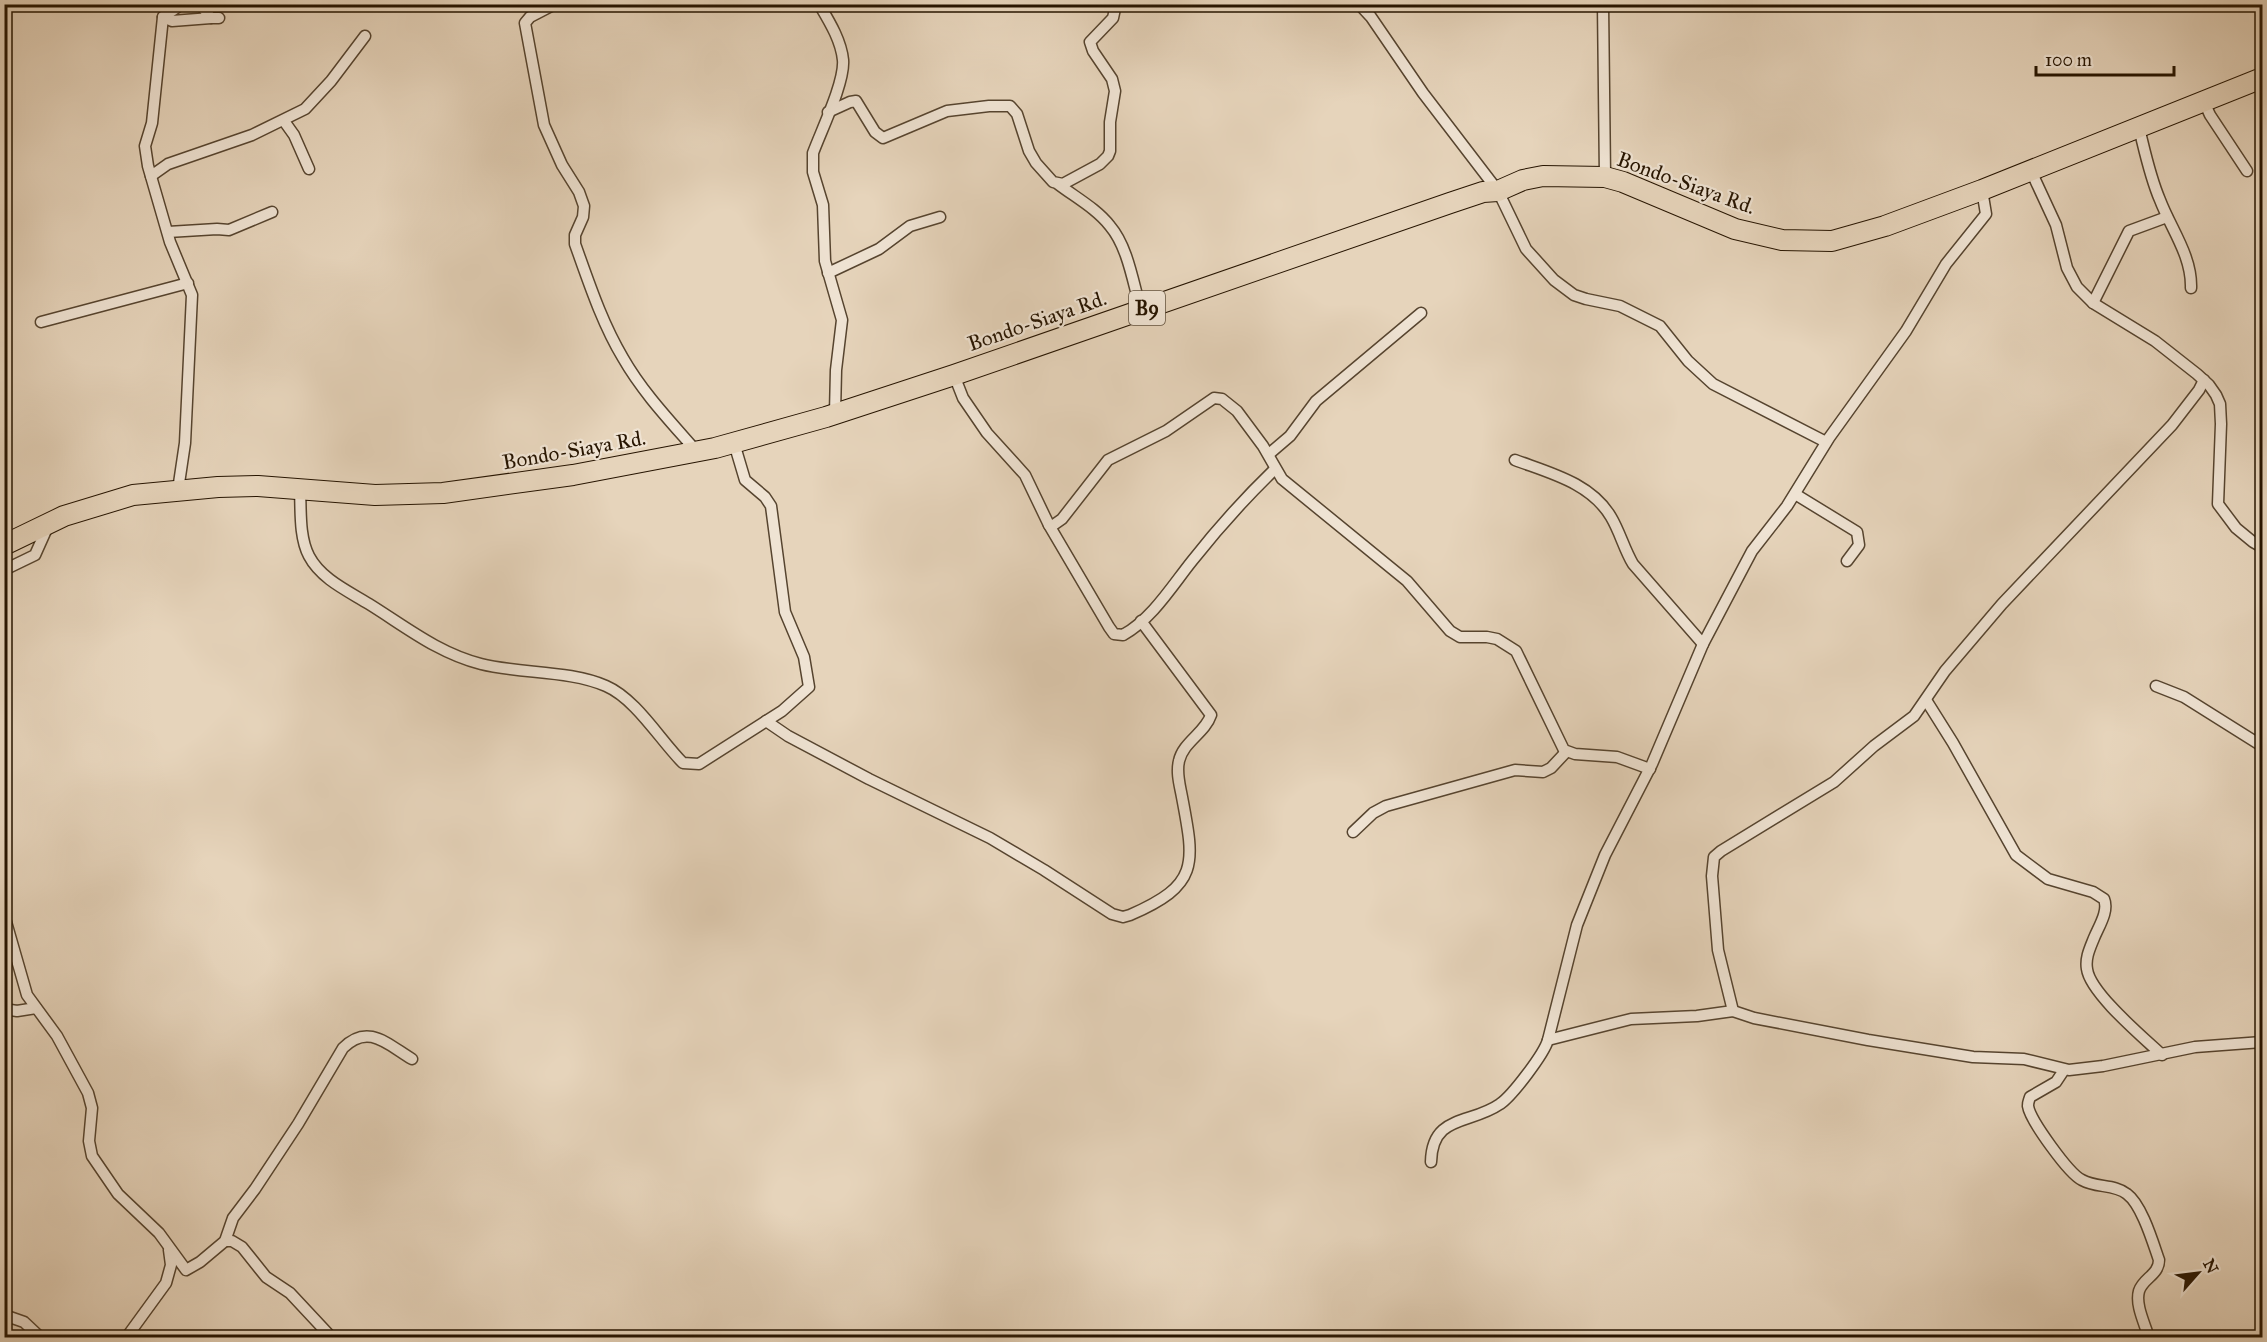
<svg xmlns="http://www.w3.org/2000/svg" width="2267" height="1342" font-family="'IM FELL Great Primer',serif">
	<rect width="100%" height="100%" fill="#e6d4bb"/>
	<filter id="stains"><feTurbulence type="fractalNoise" baseFrequency=".00333" numOctaves="4"/><feColorMatrix values="0 0 0 0 .2 0 0 0 0 .09 0 0 0 0 .02 0 0 0 .5 -.17"/></filter>
	<radialGradient id="worn" r=".72"><stop offset=".6" stop-color="#630" stop-opacity="0"/><stop offset="1" stop-color="#630" stop-opacity=".3"/></radialGradient>
	<g fill="none" stroke-linecap="round" stroke-linejoin="round">
		<g stroke="#56442f" stroke-width="13">
			<g id="street">
				<polyline points="200,4 211,18 219,18"/>
				<path d="M 555,4 L 530,17 L 525,23 L 544,125 L 562,165 L 579,192 L 584,206 L 583,217 L 575,235 L 575,244 C 589,283 602,323 623,358 C 643,393 671,422 697,452"/>
				<path d="M 819,4 C 829,21 841,40 843,60 C 845,82 821,131 813,153 L 813,172 L 823,205 L 825,261 L 842,320 L 836,370 L 835,413"/>
				<polyline points="1359,4 1371,17 1423,93 1498,191 1526,249 1554,280 1574,295 1586,299 1620,306 1660,326 1688,361 1713,384 1826,442"/>
				<polyline points="1603,4 1605,177"/>
				<polyline points="163,17 172,21 211,18"/>
				<polyline points="2204,102 2210,115 2247,171"/>
				<polyline points="828,112 850,102 856,101 875,132 883,138 947,111 989,106 1010,106 1017,114 1029,151 1036,163 1053,182 1063,184 1100,164 1108,156 1110,151 1110,122 1115,91 1112,79 1093,51 1090,42 1113,18 1116,4"/>
				<polyline points="284,121 294,135 309,169"/>
				<path d="M 2139,128 C 2145,152 2150,177 2160,200 C 2171,229 2192,256 2191,288"/>
				<polyline points="2031,171 2056,225 2067,268 2077,287 2093,303 2155,341 2197,374 2209,385 2216,395 2220,404 2221,424 2218,504 2236,528 2253,542 2262,547"/>
				<polyline points="151,176 168,164 252,135 305,109 331,81 365,36"/>
				<path d="M 1058,184 C 1075,197 1097,209 1110,226 C 1128,247 1133,283 1141,310"/>
				<polyline points="168,232 217,229 229,230 272,212"/>
				<polyline points="828,273 879,249 910,226 940,217"/>
				<polyline points="2093,303 2129,231 2167,217"/>
				<polyline points="41,322 188,283"/>
				<polyline points="954,375 963,398 987,433 1025,475 1049,525 1052,526 1062,519 1108,460 1166,431 1214,398 1222,399 1237,411 1263,446 1282,479 1407,581 1450,631 1460,637 1487,637 1497,639 1516,651 1564,750 1575,754 1617,757 1650,769"/>
				<polyline points="1269,454 1290,436 1316,401 1421,313"/>
				<path d="M 1515,460 C 1550,473 1591,483 1611,517 C 1620,532 1624,549 1633,564 L 1703,644"/>
				<path d="M 300,489 C 301,510 299,537 309,556 C 321,579 348,591 369,604 C 406,627 438,653 481,664 C 521,674 569,670 606,686 C 636,699 660,740 683,763 L 699,764 L 782,711 L 809,687 L 804,657 L 785,612 L 771,506 L 765,497 L 745,480 L 734,443"/>
				<polyline points="178,490 185,443 192,295 170,242 148,166 145,146 152,123 163,17 182,4"/>
				<polyline points="1795,494 1857,532 1859,545 1847,561"/>
				<path d="M 1049,525 L 1109,627 L 1114,634 L 1123,635 C 1152,619 1172,586 1192,561 C 1218,528 1245,498 1275,469"/>
				<polyline points="4,570 35,555 48,526"/>
				<polyline points="2156,686 2184,697 2262,746"/>
				<path d="M 1926,700 L 1953,743 L 2016,855 L 2048,879 L 2093,892 L 2104,899 C 2109,911 2099,926 2094,938 C 2090,948 2085,958 2087,969 C 2090,993 2144,1038 2162,1055"/>
				<path d="M 766,721 L 788,736 L 869,779 L 990,838 L 1044,870 L 1112,914 L 1123,917 L 1130,915 C 1199,885 1195,865 1182,797 C 1180,786 1176,773 1179,761 C 1183,742 1205,733 1211,715 L 1141,621"/>
				<polyline points="1353,832 1373,813 1386,806 1515,770 1543,772 1551,768 1566,752"/>
				<path d="M 4,915 L 27,995 L 57,1036 L 88,1093 L 92,1108 L 89,1141 L 92,1156 L 118,1194 L 159,1233 L 186,1270 L 200,1262 L 225,1241 L 233,1218 L 255,1189 L 298,1124 L 343,1048 C 368,1023 387,1044 412,1059"/>
				<polyline points="4,1009 17,1011 36,1008"/>
				<polyline points="1733,1011 1718,950 1712,876 1714,857 1721,851 1834,782 1874,746 1914,716 1945,671 2002,604 2172,425 2199,390 2204,380"/>
				<polyline points="1548,1040 1577,925 1605,855 1652,764 1703,644 1743,568 1752,551 1787,506 1829,438 1906,331 1946,264 1986,214 1982,190"/>
				<path d="M 2064,1070 L 2056,1082 L 2030,1097 C 2029,1101 2028,1101 2028,1106 C 2030,1120 2069,1174 2082,1180 C 2096,1188 2115,1184 2127,1194 C 2142,1205 2153,1243 2159,1260 C 2159,1275 2143,1278 2139,1291 C 2135,1305 2145,1324 2149,1338"/>
				<path d="M 1431,1162 C 1432,1114 1470,1125 1500,1104 C 1512,1096 1544,1054 1548,1040 L 1631,1019 L 1697,1016 L 1733,1011 L 1754,1018 L 1868,1040 L 1973,1057 L 2024,1059 L 2069,1070 L 2103,1066 L 2195,1047 L 2262,1042"/>
				<polyline points="225,1241 232,1241 242,1247 266,1277 290,1293 332,1338"/>
				<polyline points="4,1315 24,1322 41,1338"/>
				<polyline points="126,1338 166,1283 171,1265 169,1250"/>
			</g>
		</g>
		<g stroke="#261400" stroke-width="22">
			<polyline id="highway" points="4,545 64,516 133,495 218,487 258,486 375,495 443,493 573,475 715,448 826,417 954,375 1450,203 1483,192 1498,191 1523,180 1543,176 1605,177 1623,182 1735,229 1782,240 1832,241 1885,226 1982,190 2262,78"/>
		</g>
		<use href="#street" stroke="#efe3d3" stroke-width="10"/>
		<use href="#highway" stroke="#e6d4bb" stroke-width="20"/>
	</g>
	<g text-anchor="middle" dominant-baseline="central" stroke-width="4.5" stroke-linejoin="round" paint-order="stroke">
		<rect fill="#efe3d3" stroke="#62523f" stroke-width="1.5" x="1129" y="291" width="36" height="34" rx="4.5"/>
		<g font-size="20" font-weight="bold" fill="#261400">
			<text x="1147" y="308">B9</text>
		</g>
		<g font-size="21" fill="#261400" stroke="#efe3d3">
			<text transform="translate(1686 183) rotate(20)">Bondo-Siaya Rd.</text>
			<text transform="translate(1037 321) rotate(-19)">Bondo-Siaya Rd.</text>
			<text transform="translate(574 450) rotate(-10)">Bondo-Siaya Rd.</text>
		</g>
	</g>
	<rect width="2267" height="1342" fill="none" stroke="#e6d4bb" stroke-width="24"/>
	<rect x="6" y="6" width="2255" height="1330" fill="none" stroke="#261400" stroke-width="3"/>
	<rect x="12" y="12" width="2243" height="1318" fill="none" stroke="#261400" stroke-width="1.5"/>
	<g transform="translate(2198 1273) rotate(62)" stroke="#efe3d3" stroke-width="4.5" paint-order="stroke">
	<path d="M0-4.5L10 22L0 15L-10 22Z" fill="#261400"/>
	<text y="-9" font-size="16" font-weight="bold" text-anchor="middle" fill="#261400">N</text>
	</g>
	<path d="M2036 66v9h138v-9" fill="none" stroke="#261400" stroke-width="3"/>
	<text x="2045" y="66" font-size="18" fill="#261400" stroke="#efe3d3" stroke-width="4.5" paint-order="stroke">100 m</text>
	<rect width="100%" height="100%" filter="url(#stains)"/>
	<rect width="100%" height="100%" fill="url(#worn)"/>
</svg>
